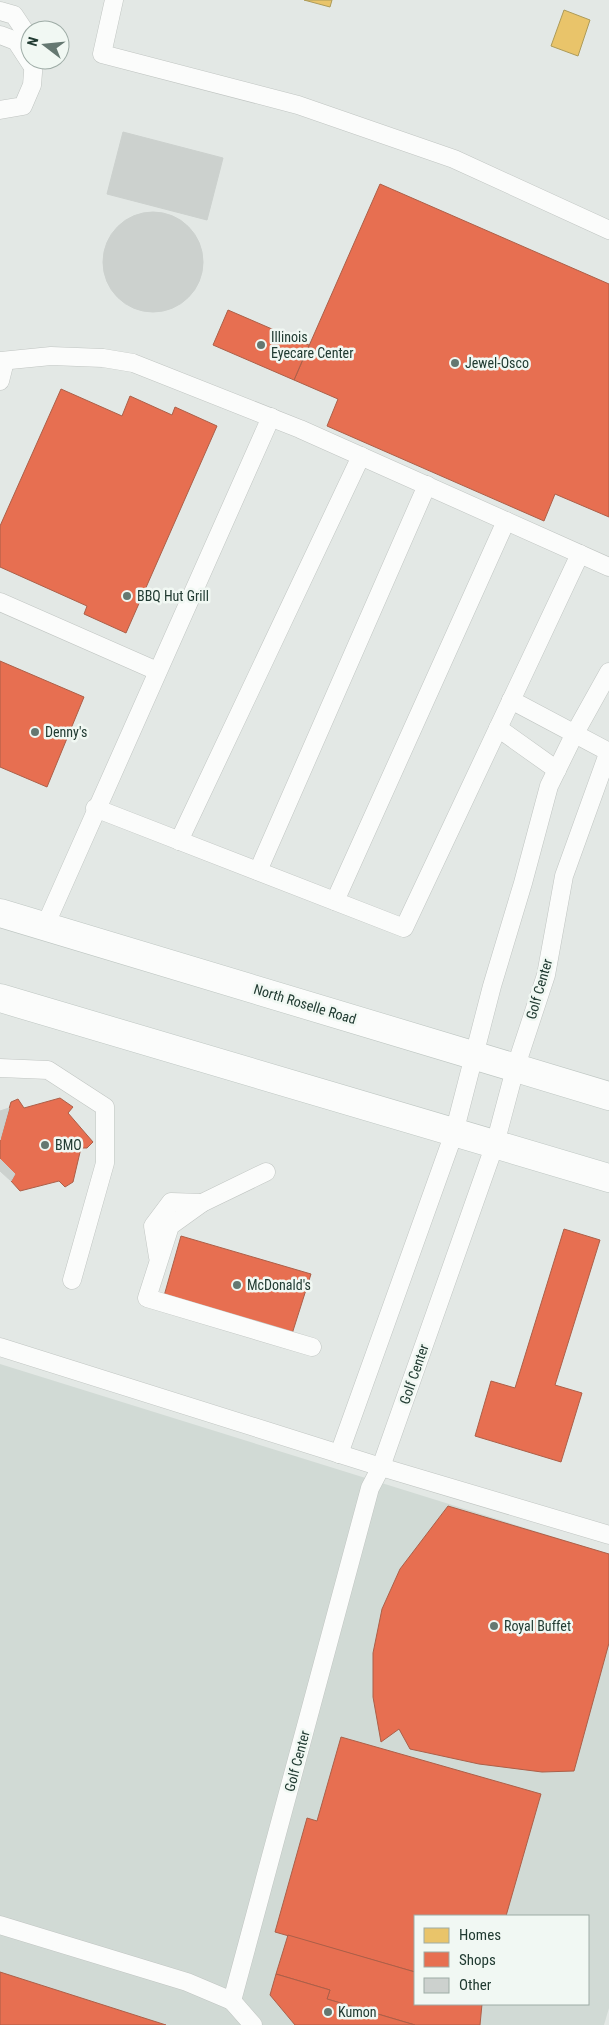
<svg xmlns="http://www.w3.org/2000/svg" width="609" height="2025" font-family="'Roboto Condensed',sans-serif">
	<rect width="100%" height="100%" fill="#e3e8e5"/>
	<path fill="#d1dad5" fill-rule="evenodd" d="M 0,1364 L 609,1554 L 609,2008 L 604,2025 L 0,2025 ZM 415,1916 L 588,1916 L 588,2004 L 415,2004 Z"/>
	<g fill="#e9c46a" stroke="#ad9b59">
		<polygon points="304,0 332,0 330,7"/>
		<polygon points="564,10 590,20 578,56 551,46"/>
	</g>
	<g fill="#e76f51" stroke="#ac5f48">
		<polygon points="380,184 609,284 609,517 555,494 544,521 327,426 338,399 294,380"/>
		<polygon points="228,310 309,345 294,380 213,345"/>
		<polygon points="61,389 122,416 130,396 172,415 175,407 217,426 126,633 84,614 87,606 0,567 0,526"/>
		<polygon points="0,661 84,697 47,787 0,767"/>
		<polygon points="60,1098 73,1107 68,1113 93,1142 87,1148 81,1148 73,1182 65,1187 59,1181 20,1191 11,1181 15,1174 0,1159 0,1140 11,1102 18,1099 24,1108"/>
		<polygon points="564,1229 600,1240 555,1385 582,1393 561,1462 475,1436 491,1381 515,1388"/>
		<polygon points="181,1236 311,1274 292,1334 164,1296"/>
		<polygon points="448,1506 609,1554 609,1643 574,1771 542,1772 479,1764 410,1749 399,1729 381,1742 373,1697 373,1653 382,1609 400,1569"/>
		<polygon points="341,1737 541,1794 506,1916 415,1916 415,1972 275,1932 307,1818 317,1821"/>
		<polygon points="288,1935 415,1972 415,2004 482,2004 480,2025 415,2025 327,1999 330,1990 276,1974"/>
		<polygon points="0,1972 166,2025 0,2025"/>
		<polygon points="276,1974 330,1990 327,1999 415,2025 295,2025 270,1995"/>
	</g>
	<g fill="#ccd1ce" stroke="#ccd1ce">
		<polygon points="123,132 223,158 207,220 107,194"/>
		<circle cx="153" cy="262" r="50"/>
		<polygon points="9,1108 0,1140 0,1111"/>
		<polygon points="0,1159 15,1174 11,1181 0,1171"/>
	</g>
	<g fill="none" stroke-linecap="round" stroke-linejoin="round">
		<g stroke="#c0c5c2" stroke-width="19">
			<g id="lane">
				<polyline points="114,0 102,54 298,105 454,159 609,230"/>
				<polyline points="0,11 14,15 30,39"/>
				<polyline points="0,35 16,41 33,67"/>
				<polyline points="0,110 23,106 32,85 34,60"/>
				<polyline points="0,361 51,356 103,358 133,363 300,429 609,567"/>
				<polyline points="0,381 5,361"/>
				<polyline points="0,602 157,671"/>
				<polyline points="511,700 609,752"/>
				<polyline points="498,728 557,770"/>
				<polyline points="95,808 404,928 580,554"/>
				<polyline points="179,841 361,456"/>
				<polyline points="258,871 427,485"/>
				<polyline points="335,901 506,521"/>
				<polyline points="45,926 271,417"/>
				<polyline points="0,1068 48,1070 105,1107 105,1163 72,1280"/>
				<polyline points="266,1172 202,1203 170,1226 147,1298 312,1347"/>
				<polyline points="158,1257 153,1226 171,1202 202,1203"/>
				<polyline points="0,1347 381,1467 609,1535"/>
				<polyline points="339,1454 454,1133 492,986 523,883 549,786 575,733 609,672"/>
				<polyline points="0,1925 187,1982 232,2001"/>
				<polyline points="253,2025 232,2001 370,1488 381,1467 495,1144 515,1069 546,975 564,876 609,751"/>
			</g>
		</g>
		<g stroke="#bec6c2" stroke-width="29">
			<g id="secondary">
				<polyline points="0,913 609,1096"/>
				<polyline points="0,998 609,1178"/>
			</g>
		</g>
		<use href="#lane" stroke="#fbfcfb" stroke-width="18"/>
		<use href="#secondary" stroke="#fbfcfb" stroke-width="28"/>
	</g>
	<g fill="#657871" stroke="#f1f8f3" stroke-width="2">
		<circle cx="261" cy="345" r="5"/>
		<circle cx="455" cy="363" r="5"/>
		<circle cx="127" cy="596" r="5"/>
		<circle cx="35" cy="732" r="5"/>
		<circle cx="45" cy="1145" r="5"/>
		<circle cx="237" cy="1285" r="5"/>
		<circle cx="494" cy="1626" r="5"/>
		<circle cx="328" cy="2012" r="5"/>
	</g>
	<g text-anchor="middle" dominant-baseline="central" stroke-width="5" stroke-linejoin="round" paint-order="stroke">
		<g font-size="14" fill="#213b32" stroke="#f1f8f3" text-anchor="start">
			<text x="271" y="337">Illinois<tspan x="271" dy="16">Eyecare Center</tspan></text>
			<text x="465" y="363">Jewel-Osco</text>
			<text x="137" y="596">BBQ Hut Grill</text>
			<text x="45" y="732">Denny's</text>
			<text x="55" y="1145">BMO</text>
			<text x="247" y="1285">McDonald's</text>
			<text x="504" y="1626">Royal Buffet</text>
			<text x="338" y="2012">Kumon</text>
		</g>
		<g font-size="14" fill="#213b32" stroke="#f1f8f3">
			<text transform="translate(539 989) rotate(-74)">Golf Center</text>
			<text transform="translate(305 1004) rotate(17)">North Roselle Road</text>
			<text transform="translate(414 1374) rotate(-71)">Golf Center</text>
			<text transform="translate(297 1761) rotate(-75)">Golf Center</text>
		</g>
	</g>
	<rect x="414" y="1915" width="175" height="90" fill="#f1f8f3" stroke="#9eaca6"/>
	<rect x="424" y="1928" width="25" height="15" fill="#e9c46a" stroke="#9eaca6"/>
	<text x="459" y="1940" font-size="15" fill="#213b32">Homes</text>
	<rect x="424" y="1952" width="25" height="15" fill="#e76f51" stroke="#9eaca6"/>
	<text x="459" y="1965" font-size="15" fill="#213b32">Shops</text>
	<rect x="424" y="1978" width="25" height="15" fill="#ccd1ce" stroke="#9eaca6"/>
	<text x="459" y="1990" font-size="15" fill="#213b32">Other</text>
	<g transform="translate(45 45) rotate(286)"><circle r="24" fill="#f1f8f3" stroke="#9eaca6"/>
	<path d="M0-4L9 19L0 12L-9 19Z" fill="#657871"/>
	<text y="-8" font-size="14" font-weight="bold" text-anchor="middle" fill="#213b32">N</text>
	</g>
</svg>
